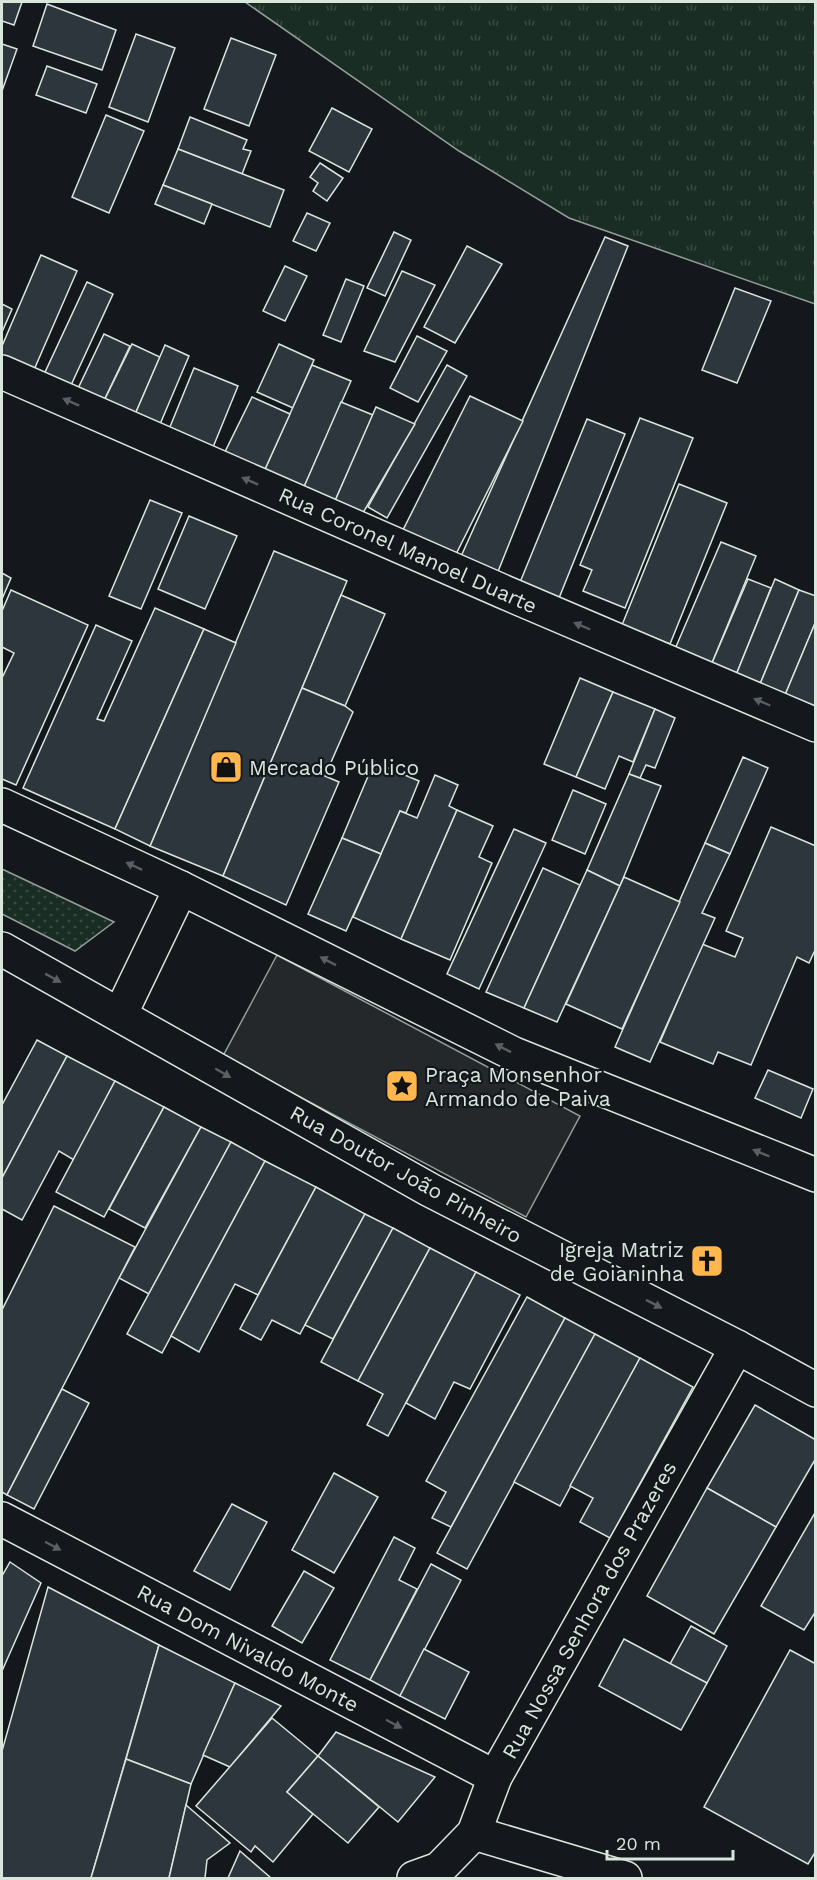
<svg xmlns="http://www.w3.org/2000/svg" width="817" height="1880" font-family="'Work Sans',sans-serif">
	<defs>
		<pattern id="grass-tufts" width="24" height="20" patternUnits="userSpaceOnUse" patternTransform="scale(1.5)"><rect width="24" height="20" fill="#1a2d24"/><path d="M3 7l-1-3M5 7V3M7 7l1-3M15 17l-1-3M17 17v-4M19 17l1-3" fill="none" stroke="#3b4b43"/></pattern>
		<pattern id="park-dots" width="8" height="8" patternUnits="userSpaceOnUse" patternTransform="scale(1.5)"><rect width="8" height="8" fill="#1a2d24"/><path d="M2 2h.1M6 6h.1" fill="none" stroke="#3b4b43" stroke-width="1.8" stroke-linecap="round"/></pattern>
	</defs>
	<rect width="100%" height="100%" fill="#14181c"/>
	<polygon fill="url(#grass-tufts)" stroke="#939e99" stroke-width="1.5" points="245,2 815,2 815,304 569,218 459,151"/>
	<polygon fill="url(#park-dots)" stroke="#939e99" stroke-width="1.5" points="2,869 114,922 75,951 2,914"/>
	<polygon fill="#24282b" stroke="#939e99" stroke-width="1.5" points="277,955 580,1116 526,1217 223,1056"/>
	<g fill="#2c363c" stroke="#d8e6dc" stroke-width="1.5">
		<polygon points="2,2 22,2 14,25 2,21"/>
		<polygon points="47,4 116,30 102,70 33,46"/>
		<polygon points="136,34 175,48 148,122 109,107"/>
		<polygon points="231,38 276,55 249,126 204,109"/>
		<polygon points="2,44 17,49 2,91"/>
		<polygon points="47,66 97,84 86,113 36,95"/>
		<polygon points="332,108 372,129 349,172 309,151"/>
		<polygon points="106,115 144,131 109,213 72,197"/>
		<polygon points="190,117 247,140 243,149 251,151 242,174 178,149"/>
		<polygon points="178,149 284,190 270,227 163,185"/>
		<polygon points="320,163 343,178 327,201 313,191 318,183 310,177"/>
		<polygon points="163,185 212,204 204,224 155,204"/>
		<polygon points="307,213 330,223 316,251 293,241"/>
		<polygon points="394,232 411,240 385,296 367,288"/>
		<polygon points="605,237 628,246 495,579 458,563"/>
		<polygon points="467,246 502,264 455,343 424,327"/>
		<polygon points="41,255 77,271 30,379 2,366 2,346"/>
		<polygon points="285,266 307,276 285,321 263,311"/>
		<polygon points="402,271 435,285 395,362 364,351"/>
		<polygon points="346,279 364,286 341,342 323,335"/>
		<polygon points="87,282 113,294 66,396 40,383"/>
		<polygon points="735,288 771,301 737,383 702,370"/>
		<polygon points="2,304 12,309 2,332"/>
		<polygon points="104,334 130,346 99,411 73,399"/>
		<polygon points="417,336 447,351 418,402 390,388"/>
		<polygon points="132,344 160,357 130,426 99,411"/>
		<polygon points="279,344 314,360 293,408 257,392"/>
		<polygon points="165,345 189,356 155,436 130,426"/>
		<polygon points="312,365 351,381 300,496 261,478"/>
		<polygon points="447,365 467,376 387,518 368,507"/>
		<polygon points="194,368 238,386 209,457 165,439"/>
		<polygon points="470,396 523,421 454,558 402,532"/>
		<polygon points="252,397 290,414 261,478 221,460"/>
		<polygon points="341,402 373,415 331,510 300,496"/>
		<polygon points="376,407 415,424 357,523 331,510"/>
		<polygon points="640,418 693,438 625,608 583,591 592,570 580,565"/>
		<polygon points="587,419 625,434 555,608 516,592"/>
		<polygon points="679,484 727,503 670,644 622,625"/>
		<polygon points="150,500 182,513 141,609 109,596"/>
		<polygon points="189,516 237,536 205,609 158,589"/>
		<polygon points="721,542 756,556 712,663 675,649"/>
		<polygon points="274,551 347,581 223,876 150,846"/>
		<polygon points="2,573 11,578 2,599"/>
		<polygon points="748,579 771,588 736,675 712,663"/>
		<polygon points="775,579 799,590 760,684 736,675"/>
		<polygon points="11,590 88,625 16,785 2,779 2,678 14,653 2,647 2,611"/>
		<polygon points="799,590 816,596 816,621 785,695 760,684"/>
		<polygon points="341,595 385,614 345,706 302,688"/>
		<polygon points="155,608 204,629 115,829 23,788 96,625 132,641 97,719 104,721"/>
		<polygon points="816,621 816,703 814,707 785,695"/>
		<polygon points="204,629 236,643 150,846 115,829"/>
		<polygon points="580,678 613,692 576,777 544,764"/>
		<polygon points="302,688 345,706 353,712 325,776 339,782 286,905 223,876"/>
		<polygon points="613,692 655,709 633,762 619,756 605,789 576,777"/>
		<polygon points="655,709 675,718 655,768 646,765 640,778 629,774"/>
		<polygon points="743,757 768,768 730,854 705,843"/>
		<polygon points="374,762 419,781 406,813 400,811 381,854 342,838"/>
		<polygon points="629,774 661,786 620,886 587,870"/>
		<polygon points="435,775 458,785 449,806 457,810 401,939 353,917 400,811 417,818"/>
		<polygon points="573,790 606,804 585,854 552,840"/>
		<polygon points="457,810 493,826 479,857 492,863 450,960 401,939"/>
		<polygon points="771,827 816,846 816,948 809,963 797,957 751,1065 718,1052 713,1064 660,1042 702,944 735,957 743,938 726,931"/>
		<polygon points="514,829 546,843 479,989 447,974"/>
		<polygon points="342,838 381,854 346,931 308,914"/>
		<polygon points="705,843 730,854 702,913 715,918 650,1062 615,1047"/>
		<polygon points="543,868 580,885 524,1008 486,992"/>
		<polygon points="587,870 620,886 557,1022 524,1008"/>
		<polygon points="624,877 680,902 622,1029 566,1004"/>
		<polygon points="37,1040 67,1056 2,1178 2,1105"/>
		<polygon points="67,1056 115,1081 74,1160 59,1151 22,1220 2,1209 2,1178"/>
		<polygon points="768,1070 813,1089 801,1118 755,1098"/>
		<polygon points="115,1081 164,1107 104,1217 56,1192"/>
		<polygon points="164,1107 201,1127 145,1228 109,1209"/>
		<polygon points="201,1127 231,1142 149,1294 119,1278"/>
		<polygon points="231,1142 265,1161 162,1353 127,1334"/>
		<polygon points="265,1161 316,1187 258,1295 235,1284 199,1352 171,1336"/>
		<polygon points="316,1187 365,1214 300,1334 272,1320 261,1340 240,1329"/>
		<polygon points="54,1206 135,1247 7,1495 2,1492 2,1310"/>
		<polygon points="365,1214 393,1228 333,1339 305,1325"/>
		<polygon points="393,1228 430,1248 358,1381 321,1362"/>
		<polygon points="430,1248 476,1272 388,1436 367,1425 383,1394 358,1381"/>
		<polygon points="476,1272 520,1295 470,1389 454,1382 435,1419 406,1403"/>
		<polygon points="527,1297 565,1318 451,1527 432,1518 446,1492 426,1481"/>
		<polygon points="565,1318 595,1334 467,1569 437,1553"/>
		<polygon points="595,1334 640,1358 560,1506 514,1482"/>
		<polygon points="640,1358 693,1387 610,1538 580,1522 593,1498 570,1486"/>
		<polygon points="62,1389 89,1403 34,1509 7,1495"/>
		<polygon points="755,1405 816,1440 816,1458 776,1527 707,1488"/>
		<polygon points="334,1473 378,1497 334,1573 292,1550"/>
		<polygon points="707,1488 776,1527 714,1634 647,1596"/>
		<polygon points="232,1504 267,1522 230,1590 194,1571"/>
		<polygon points="816,1511 816,1611 804,1630 761,1606"/>
		<polygon points="394,1537 415,1548 399,1580 417,1589 370,1680 330,1660"/>
		<polygon points="10,1562 41,1583 2,1671 2,1576"/>
		<polygon points="431,1564 461,1580 400,1696 370,1680"/>
		<polygon points="304,1571 334,1588 302,1643 272,1626"/>
		<polygon points="48,1587 159,1645 91,1878 2,1878 2,1751"/>
		<polygon points="691,1626 727,1646 707,1683 670,1664"/>
		<polygon points="624,1639 707,1683 681,1730 599,1686"/>
		<polygon points="159,1645 235,1683 191,1784 126,1759"/>
		<polygon points="424,1649 469,1672 445,1719 400,1696"/>
		<polygon points="790,1650 816,1664 816,1851 808,1864 704,1807"/>
		<polygon points="235,1683 281,1706 230,1767 203,1755"/>
		<polygon points="272,1718 318,1756 287,1792 313,1814 273,1862 255,1846 251,1852 196,1806"/>
		<polygon points="336,1732 435,1777 398,1822 318,1756"/>
		<polygon points="318,1756 379,1807 348,1843 287,1792"/>
		<polygon points="126,1759 191,1784 169,1878 91,1878"/>
		<polygon points="186,1805 230,1843 207,1860 205,1878 169,1878"/>
		<polygon points="240,1851 271,1878 228,1878"/>
	</g>
	<g fill="none" stroke-linecap="round" stroke-linejoin="round">
		<g stroke="#d8e6dc" stroke-width="36">
			<g id="minor">
				<polyline points="2,1519 495,1777"/>
				<polyline points="474,1833 625,1878"/>
				<polyline points="414,1878 439,1869 474,1833 495,1777 737,1347"/>
			</g>
		</g>
		<g stroke="#d8e6dc" stroke-width="36">
			<g id="tertiary">
				<polyline points="2,805 181,888 514,1054 816,1175"/>
				<polyline points="2,949 430,1190 737,1347 816,1390"/>
				<polyline points="120,1015 181,888"/>
			</g>
		</g>
		<g stroke="#d8e6dc" stroke-width="36">
			<polyline id="secondary" points="2,372 504,592 816,725"/>
		</g>
		<use href="#minor" stroke="#14181c" stroke-width="33"/>
		<use href="#tertiary" stroke="#14181c" stroke-width="33"/>
		<use href="#secondary" stroke="#14181c" stroke-width="33"/>
	</g>
	<defs><path id="oneway-solid" d="M-6-.8H1V-3.2L6.5 0L1 3.2V.8H-6Z" transform="scale(1.5)"/></defs>
	<g fill="#59605f">
		<use href="#oneway-solid" transform="translate(71 402) rotate(-156)"/>
		<use href="#oneway-solid" transform="translate(250 481) rotate(-156)"/>
		<use href="#oneway-solid" transform="translate(582 626) rotate(-157)"/>
		<use href="#oneway-solid" transform="translate(762 702) rotate(-157)"/>
		<use href="#oneway-solid" transform="translate(134 866) rotate(-155)"/>
		<use href="#oneway-solid" transform="translate(328 961) rotate(-153)"/>
		<use href="#oneway-solid" transform="translate(53 978) rotate(29)"/>
		<use href="#oneway-solid" transform="translate(503 1048) rotate(-153)"/>
		<use href="#oneway-solid" transform="translate(223 1073) rotate(30)"/>
		<use href="#oneway-solid" transform="translate(761 1153) rotate(-158)"/>
		<use href="#oneway-solid" transform="translate(654 1304) rotate(27)"/>
		<use href="#oneway-solid" transform="translate(53 1546) rotate(28)"/>
		<use href="#oneway-solid" transform="translate(394 1724) rotate(28)"/>
	</g>
	<defs>
		<g id="shop-square" transform="scale(1.725)"><rect x="-9" y="-9" width="18" height="18" rx="4" fill="#ffb74d" stroke="#14181c"/><path d="M-5-2.5h2.3a2.7 3.5 0 0 1 5.4 0H5L5.5 6h-11ZM-1.5-2.5h3a1.5 2.3 0 0 0-3 0Z" fill="#111"/></g>
		<g id="sight-square" transform="scale(1.725)"><rect x="-9" y="-9" width="18" height="18" rx="4" fill="#ffb74d" stroke="#14181c"/><path d="M0-6L1.8-2.2L6-1.7L2.9 1.2L3.7 5.4L0 3.3L-3.7 5.4L-2.9 1.2L-6-1.7L-1.8-2.2Z" fill="#111"/></g>
		<g id="church-square" transform="scale(1.725)"><rect x="-9" y="-9" width="18" height="18" rx="4" fill="#ffb74d" stroke="#14181c"/><path d="M-1.2-6h2.4v3.5h3.3v2.4h-3.3V6h-2.4V-.1h-3.3v-2.4h3.3Z" fill="#111"/></g>
	</defs>
	<g fill-rule="evenodd">
		<use href="#shop-square" x="226" y="767"/>
		<use href="#sight-square" x="402" y="1086"/>
		<use href="#church-square" x="707" y="1261"/>
	</g>
	<g text-anchor="middle" dominant-baseline="central" stroke-width="4.5" stroke-linejoin="round" paint-order="stroke">
		<g font-size="21" fill="#d8e6dc" stroke="#14181c">
			<text transform="translate(408 550) rotate(24)">Rua Coronel Manoel Duarte</text>
			<text transform="translate(406 1174) rotate(29)">Rua Doutor João Pinheiro</text>
			<text transform="translate(589 1610) rotate(-61)">Rua Nossa Senhora dos Prazeres</text>
			<text transform="translate(248 1648) rotate(28)">Rua Dom Nivaldo Monte</text>
		</g>
		<g font-size="21" fill="#d8e6dc" stroke="#14181c" text-anchor="start">
			<text x="249" y="767">Mercado Público</text>
			<text x="425" y="1074">Praça Monsenhor<tspan x="425" dy="24">Armando de Paiva</tspan></text>
			<text x="684" y="1249" text-anchor="end">Igreja Matriz<tspan x="684" dy="24">de Goianinha</tspan></text>
		</g>
	</g>
	<rect width="817" height="1880" fill="none" stroke="#d8e6dc" stroke-width="6"/>
	<path d="M607 1850v9h126v-9" fill="none" stroke="#d8e6dc" stroke-width="3"/>
	<text x="616" y="1850" font-size="18" fill="#d8e6dc" stroke="#14181c" stroke-width="4.5" paint-order="stroke">20 m</text>
</svg>
